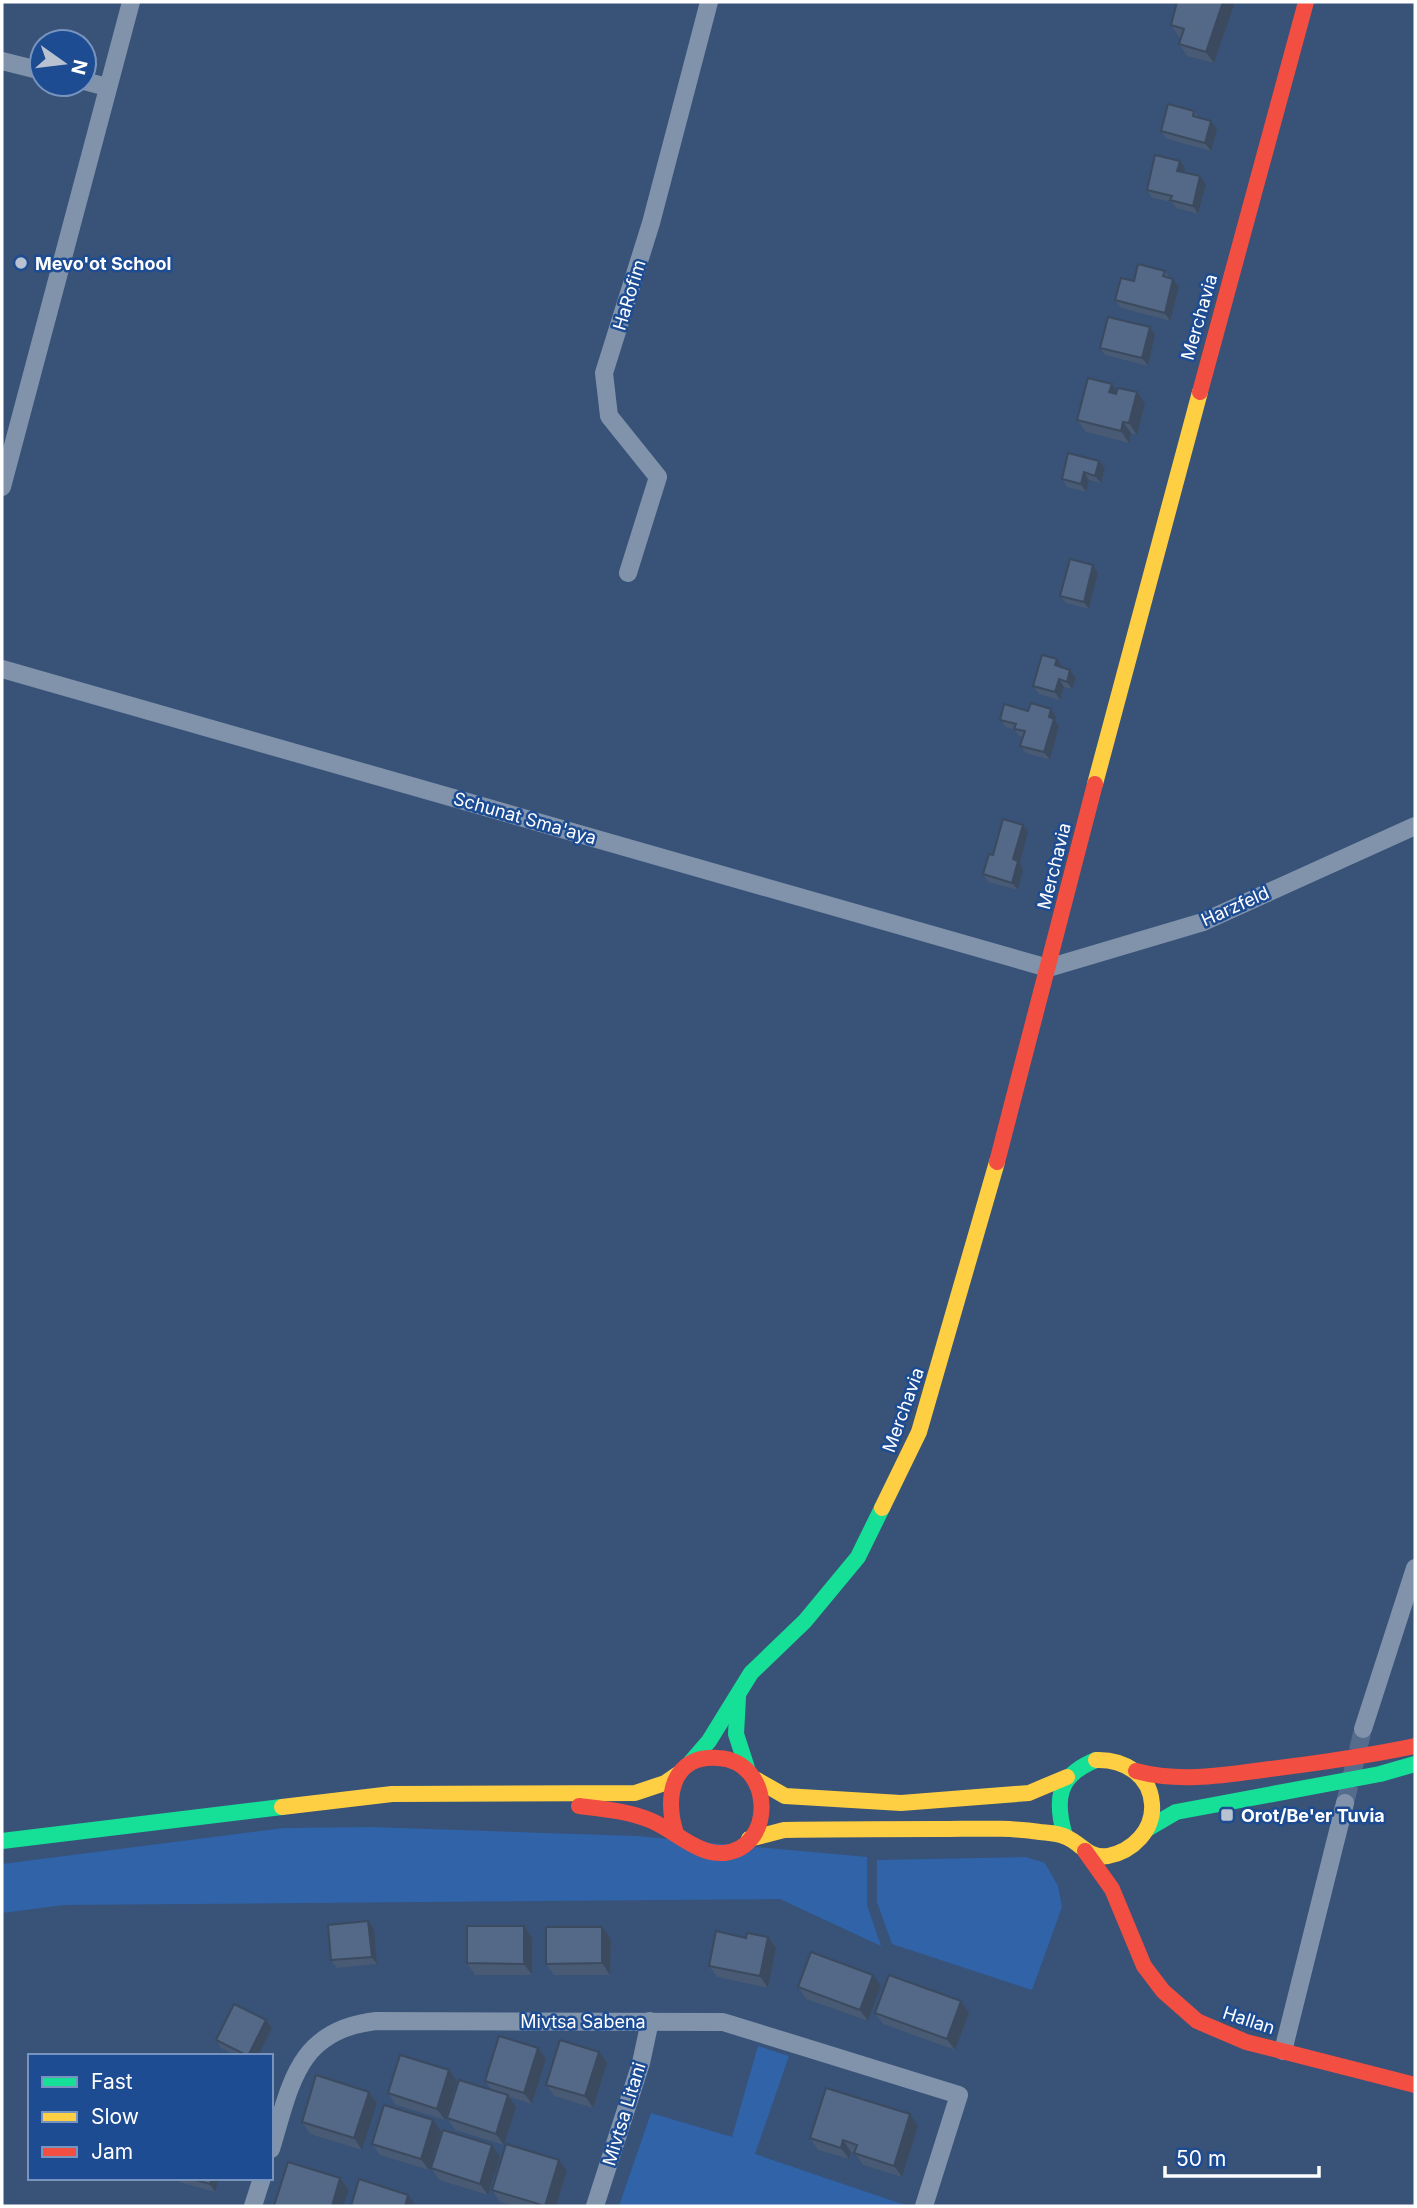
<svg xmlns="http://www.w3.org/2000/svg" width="1417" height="2208" font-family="Inter,sans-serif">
	<rect width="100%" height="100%" fill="#385278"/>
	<g fill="#3163a9">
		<polygon points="372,1827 636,1836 867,1857 867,1905 881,1946 780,1899 64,1905 2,1913 2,1864 284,1828"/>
		<polygon points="1026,1857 1045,1863 1058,1886 1062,1907 1032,1990 892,1944 877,1902 877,1860"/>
		<polygon points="758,2046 789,2056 755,2154 908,2206 619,2206 651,2113 732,2137"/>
	</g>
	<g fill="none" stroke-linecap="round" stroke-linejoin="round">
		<polyline stroke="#566c8c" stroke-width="18" stroke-dasharray="18 9" stroke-linecap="butt" points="1345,1803 1363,1729"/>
		<g stroke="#8093ab" stroke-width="18">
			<polyline points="2,61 42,71"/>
			<polyline points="84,81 107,87"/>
			<polyline points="2,487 131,2"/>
			<polyline points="628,573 658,477 609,416 604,373 651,223 709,2"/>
			<polyline points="2,669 1048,968 1203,922 1415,826"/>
			<polyline points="1363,1729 1415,1568"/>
			<polyline points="1283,2051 1345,1803"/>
			<path d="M 271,2149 C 291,2084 297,2030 376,2021 L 723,2022 L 959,2095 L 924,2206"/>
			<polyline points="253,2206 262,2178"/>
			<polyline points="595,2206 641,2063 650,2021"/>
		</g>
		<g stroke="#16e098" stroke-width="16">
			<polyline points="738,1697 736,1734 747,1768"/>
			<polyline points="690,1763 709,1741 751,1673 805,1621 858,1557 882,1508"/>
			<polyline points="1147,1829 1176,1812 1380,1774 1415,1764"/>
			<path d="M 1065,1836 C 1054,1799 1058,1775 1096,1760"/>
			<polyline points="2,1841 282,1807"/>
		</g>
		<g stroke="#ffcf43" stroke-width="16">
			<polyline points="1095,784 1200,392"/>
			<polyline points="882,1508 919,1432 997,1162"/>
			<polyline points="757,1780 785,1796 901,1803 1029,1793 1067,1777"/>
			<polyline points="282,1807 392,1794 635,1793 665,1783 678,1774"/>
			<path d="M 749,1839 L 784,1830 C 836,1829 887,1829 939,1829 C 973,1829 1006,1827 1040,1832 C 1049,1833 1058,1833 1066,1837 C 1082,1844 1089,1859 1108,1856 C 1133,1851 1154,1830 1152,1804 C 1150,1774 1123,1759 1096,1760"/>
		</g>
		<g stroke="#f24e42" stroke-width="16">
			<polyline points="1200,392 1306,2"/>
			<polyline points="997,1162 1095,784"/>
			<path d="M 1136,1771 C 1181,1783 1225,1775 1270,1769 C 1319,1763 1367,1756 1415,1746"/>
			<path d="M 579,1806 C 604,1809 629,1811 652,1821 C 675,1831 698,1855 724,1853 C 776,1848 774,1761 718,1758 C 672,1754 664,1798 676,1833"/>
			<polyline points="1085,1851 1112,1889 1144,1966 1163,1991 1197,2021 1246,2042 1415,2085"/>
		</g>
	</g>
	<g fill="#485a74">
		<polygon points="1177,2 1232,2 1234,5 1214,63 1187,56 1179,44 1181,37 1179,37 1171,25"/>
		<polygon points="1194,111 1199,118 1217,129 1211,151 1167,139 1161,131"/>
		<polygon points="1185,168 1184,172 1200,176 1206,184 1198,214 1176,208 1172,202 1152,198 1147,190"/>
		<polygon points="1165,271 1170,278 1179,287 1170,321 1121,308 1115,300 1134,281"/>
		<polygon points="1150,327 1155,335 1148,366 1105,355 1100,348"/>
		<polygon points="1112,384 1117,392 1145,404 1137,435 1131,433 1129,443 1086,432 1077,420"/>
		<polygon points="1099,461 1105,468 1101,483 1089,480 1086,492 1067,487 1062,479"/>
		<polygon points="1093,565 1098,573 1089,609 1066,603 1060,596"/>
		<polygon points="1057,659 1062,667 1070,670 1076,678 1072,689 1064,687 1060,700 1039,694 1033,686"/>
		<polygon points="1051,709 1056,717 1055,721 1059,726 1050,760 1026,753 1020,746 1023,737 1019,736 1015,730 1006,727 1000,720 1028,711"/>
		<polygon points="1028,832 1020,863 1023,869 1018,890 988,882 983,874 993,855"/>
		<polygon points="374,1929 377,1964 337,1968 331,1960"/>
		<polygon points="532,1938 532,1975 475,1975 467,1963"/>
		<polygon points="611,1939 610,1975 554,1975 546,1964"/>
		<polygon points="776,1948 768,1988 717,1977 709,1966"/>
		<polygon points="881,1986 868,2021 806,1999 798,1987"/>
		<polygon points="961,2001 969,2013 955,2050 883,2024 875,2013"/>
		<polygon points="266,2020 272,2028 258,2056 237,2056 221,2048 216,2040"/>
		<polygon points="538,2048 546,2059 532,2104 510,2097 516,2107 504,2145 455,2130 447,2118 492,2090 485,2081"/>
		<polygon points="607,2063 593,2108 554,2096 546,2085"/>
		<polygon points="449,2070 457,2081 445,2120 396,2105 388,2093"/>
		<polygon points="369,2092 377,2103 362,2150 310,2134 302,2122"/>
		<polygon points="918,2126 902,2177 863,2165 855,2153 851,2152 849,2159 818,2150 810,2138"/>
		<polygon points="441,2132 429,2170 380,2155 372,2144"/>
		<polygon points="500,2157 488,2195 439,2180 431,2168"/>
		<polygon points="567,2171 556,2206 514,2206 500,2202 492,2190"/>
		<polygon points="177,2178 219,2178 215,2192 179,2182"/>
	</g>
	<g fill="#3b4a5e">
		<polygon points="1223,2 1232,2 1234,5 1214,63 1206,52"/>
		<polygon points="1211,121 1217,129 1211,151 1205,143"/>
		<polygon points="1180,161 1185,168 1183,178 1177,171"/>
		<polygon points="1200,176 1206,184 1198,214 1193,206"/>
		<polygon points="1173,279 1179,287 1170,321 1165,313"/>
		<polygon points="1150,327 1155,335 1148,366 1142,358"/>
		<polygon points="1112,384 1120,396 1109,392"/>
		<polygon points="1137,392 1145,404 1137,435 1129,423"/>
		<polygon points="1123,422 1131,433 1129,443 1121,431"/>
		<polygon points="1099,461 1105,468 1101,483 1095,476"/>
		<polygon points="1084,472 1089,480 1086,492 1081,484"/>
		<polygon points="1093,565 1098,573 1089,609 1084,602"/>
		<polygon points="1057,659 1062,667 1061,673 1055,665"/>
		<polygon points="1070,670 1076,678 1072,689 1067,682"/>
		<polygon points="1059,679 1064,687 1060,700 1055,692"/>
		<polygon points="1051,709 1056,717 1055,721 1059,726 1050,760 1044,752"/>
		<polygon points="1023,825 1028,832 1020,863 1023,869 1018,890 1012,883 1013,859"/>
		<polygon points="368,1921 374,1929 377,1964 372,1957"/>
		<polygon points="524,1926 532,1938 532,1975 524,1964"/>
		<polygon points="602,1927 611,1939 610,1975 602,1963"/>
		<polygon points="768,1937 776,1948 768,1988 760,1976"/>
		<polygon points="873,1975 881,1986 868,2021 860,2010"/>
		<polygon points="961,2001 969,2013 955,2050 947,2039"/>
		<polygon points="266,2020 272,2028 258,2056 248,2056"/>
		<polygon points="538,2048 546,2059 532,2104 524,2093"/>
		<polygon points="599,2052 607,2063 593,2108 585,2096"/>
		<polygon points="449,2070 457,2081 445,2120 437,2109"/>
		<polygon points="369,2092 377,2103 362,2150 354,2138"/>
		<polygon points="508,2095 516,2107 504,2145 496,2134"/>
		<polygon points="910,2114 918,2126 902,2177 894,2166"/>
		<polygon points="433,2120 441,2132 429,2170 421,2159"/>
		<polygon points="843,2140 851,2152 849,2159 841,2148"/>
		<polygon points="492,2145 500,2157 488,2195 480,2184"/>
		<polygon points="559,2160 567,2171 556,2206 545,2206"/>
		<polygon points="212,2178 219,2178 215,2192 210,2184"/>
		<polygon points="340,2178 349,2190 343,2206 332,2206"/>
		<polygon points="408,2195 416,2206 405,2206"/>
	</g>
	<g fill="#546987" stroke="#3b4a5e" stroke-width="2">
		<polygon points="1177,2 1223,2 1206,52 1179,44 1184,29 1171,25"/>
		<polygon points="1168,104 1194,111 1193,116 1211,121 1205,143 1161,131"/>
		<polygon points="1155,155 1180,161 1177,171 1200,176 1193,206 1170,200 1172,196 1147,190"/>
		<polygon points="1138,264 1165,271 1163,276 1173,279 1165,313 1115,300 1121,278 1134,281"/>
		<polygon points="1108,317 1150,327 1142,358 1100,348"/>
		<polygon points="1088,378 1112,384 1109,392 1116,394 1118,388 1137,392 1129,423 1123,422 1121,431 1077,420"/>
		<polygon points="1068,453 1099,461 1095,476 1084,472 1081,484 1062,479"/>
		<polygon points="1070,559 1093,565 1084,602 1060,596"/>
		<polygon points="1042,655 1057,659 1055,665 1070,670 1067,682 1059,679 1055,692 1033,686"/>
		<polygon points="1031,703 1051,709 1049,717 1054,719 1044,752 1020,746 1025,731 1014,729 1016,724 1000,720 1004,704 1028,711"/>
		<polygon points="1003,819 1023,825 1013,859 1018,861 1012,883 983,874 989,854 993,855"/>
		<polygon points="368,1921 372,1957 331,1960 328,1925"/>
		<polygon points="467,1926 524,1926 524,1964 467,1963"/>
		<polygon points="546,1927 602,1927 602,1963 546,1964"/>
		<polygon points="716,1931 746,1938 747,1933 768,1937 760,1976 709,1966"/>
		<polygon points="811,1952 873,1975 860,2010 798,1987"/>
		<polygon points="889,1975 961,2001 947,2039 875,2013"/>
		<polygon points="234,2004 266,2020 248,2056 216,2040"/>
		<polygon points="499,2036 538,2048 524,2093 485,2081"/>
		<polygon points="560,2040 599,2052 585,2096 546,2085"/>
		<polygon points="400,2055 449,2070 437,2109 388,2093"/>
		<polygon points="316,2075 369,2092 354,2138 302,2122"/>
		<polygon points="459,2080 508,2095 496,2134 447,2118"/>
		<polygon points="826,2088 910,2114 894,2166 854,2153 857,2145 843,2140 841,2148 810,2138"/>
		<polygon points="384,2105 433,2120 421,2159 372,2144"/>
		<polygon points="443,2130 492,2145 480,2184 431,2168"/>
		<polygon points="506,2144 559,2160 545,2206 492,2190"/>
		<polygon points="288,2162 340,2178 332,2206 274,2206"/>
		<polygon points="189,2178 212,2178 210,2184"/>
		<polygon points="359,2179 408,2195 405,2206 351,2206"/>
	</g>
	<g fill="#b9c2d0" stroke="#1d4c93" stroke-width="2.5">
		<circle cx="21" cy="263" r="7"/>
		<rect x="1220" y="1808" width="14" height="14" rx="3.5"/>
	</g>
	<g text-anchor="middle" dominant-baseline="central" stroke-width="5" stroke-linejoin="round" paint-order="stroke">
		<g font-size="18" font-weight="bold" fill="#fff" stroke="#1d4c93" text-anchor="start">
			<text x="35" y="263">Mevo'ot School</text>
			<text x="1241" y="1815">Orot/Be'er Tuvia</text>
		</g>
		<g font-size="18" fill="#fff" stroke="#1d4c93">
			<text transform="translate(629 295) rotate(-73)">HaRofim</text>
			<text transform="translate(1199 317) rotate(-74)">Merchavia</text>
			<text transform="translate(525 818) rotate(16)">Schunat Sma'aya</text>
			<text transform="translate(1054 866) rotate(-76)">Merchavia</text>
			<text transform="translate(1235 906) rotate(-24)">Harzfeld</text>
			<text transform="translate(903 1410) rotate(-70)">Merchavia</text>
			<text transform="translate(1249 2020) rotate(18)">HaIlan</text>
			<text x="583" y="2021">Mivtsa Sabena</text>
			<text transform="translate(624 2114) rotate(-73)">Mivtsa Litani</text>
		</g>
	</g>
	<rect width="1417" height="2208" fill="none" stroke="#ffffff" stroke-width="7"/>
	<rect x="28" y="2054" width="245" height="126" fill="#1d4c93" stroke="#7794be" stroke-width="2"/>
	<rect x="42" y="2077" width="35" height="10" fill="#16e098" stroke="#7794be" stroke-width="2"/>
	<text x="91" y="2089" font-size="21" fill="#ffffff">Fast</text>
	<rect x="42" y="2112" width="35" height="10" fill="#ffcf43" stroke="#7794be" stroke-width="2"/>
	<text x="91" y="2124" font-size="21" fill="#ffffff">Slow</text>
	<rect x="42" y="2147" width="35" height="10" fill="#f24e42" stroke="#7794be" stroke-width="2"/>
	<text x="91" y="2159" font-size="21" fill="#ffffff">Jam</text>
	<g transform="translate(63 63) rotate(104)"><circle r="33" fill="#1d4c93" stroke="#7794be" stroke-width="2"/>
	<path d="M0-5L12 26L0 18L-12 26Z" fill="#b9c2d0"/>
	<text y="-10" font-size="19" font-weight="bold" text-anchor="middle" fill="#ffffff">N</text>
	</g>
	<path d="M1165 2166v10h154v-10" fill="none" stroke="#ffffff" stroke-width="3.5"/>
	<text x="1176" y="2166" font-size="21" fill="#ffffff" stroke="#1d4c93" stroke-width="5" paint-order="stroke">50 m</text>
</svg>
